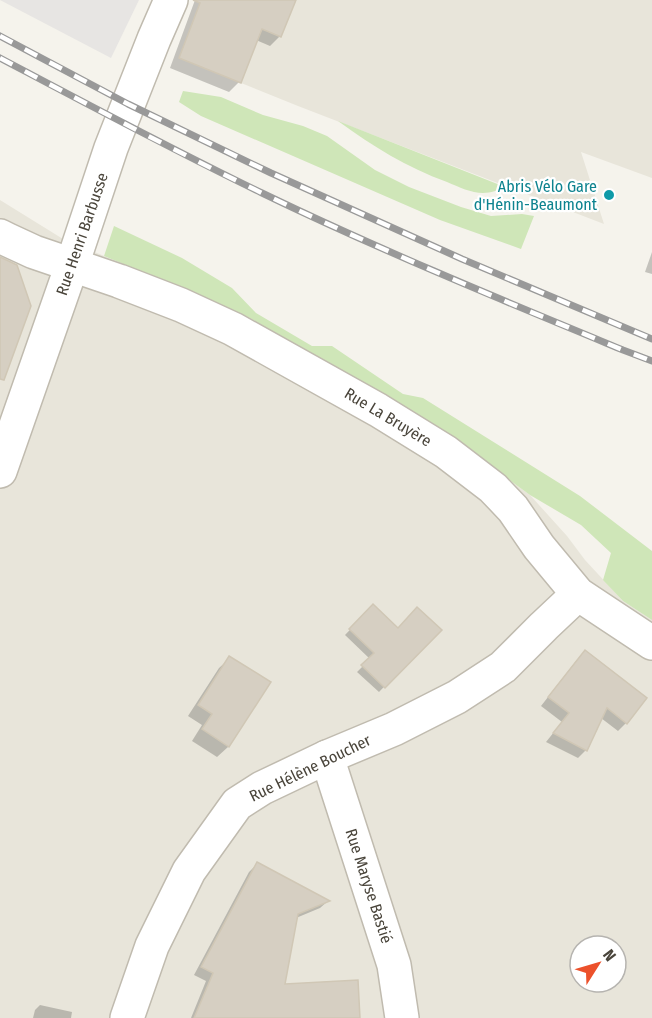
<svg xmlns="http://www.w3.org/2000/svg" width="652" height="1018" font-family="'Fira Sans Condensed',sans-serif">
	<rect width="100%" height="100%" fill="#f5f3ec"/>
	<g fill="#e8e5da" fill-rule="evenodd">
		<polygon points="201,0 652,0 652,178 581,152 604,224 298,106 179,58"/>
		<path d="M 0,200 L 63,239 L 194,293 L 250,318 L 460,444 L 530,495 L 567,536 L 585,560 L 623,601 L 652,620 L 652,1018 L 0,1018 ZM 580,946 L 616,946 L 616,982 L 580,982 Z"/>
	</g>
	<g fill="#cfe6b8">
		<polygon points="183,91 221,97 263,115 303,126 327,136 375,170 409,187 461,207 491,216 522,214 534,216 521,249 440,220 201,116 179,102"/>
		<path d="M 338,121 L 505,187 C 498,190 491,193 483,193 C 471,193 459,187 447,182 C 406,167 374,147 338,121 Z"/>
		<polygon points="114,226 182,258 232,288 256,313 312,346 332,346 403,394 423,398 580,496 652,551 652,620 623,601 603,580 611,553 581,525 530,495 460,444 250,318 194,293 104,256"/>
	</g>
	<polygon fill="#e7e5e3" points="0,0 139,0 111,58"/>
	<g fill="#0003">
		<polygon points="195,0 294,0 280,36 270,46 256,40 239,82 229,92 170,68"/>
		<polygon points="652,252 652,274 645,272"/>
		<polygon points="373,606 398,630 439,630 379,692 357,672 370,659 345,635"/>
		<polygon points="230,658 269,683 228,747 217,757 192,741 202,725 188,716 219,668"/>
		<polygon points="577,660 626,723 618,731 601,718 586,750 578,758 546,742 562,722 541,706"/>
		<polygon points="257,864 328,901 320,908 296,918 283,986 358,1018 191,1018 206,981 194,975 249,872"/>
		<polygon points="40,1005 72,1012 71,1018 33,1018 35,1010"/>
	</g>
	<g fill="#d6cfc2" stroke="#d0c7b5" stroke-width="1.5">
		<polygon points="193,0 296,0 281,37 262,29 241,83 179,58 200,3"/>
		<polygon points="0,257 17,265 31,306 4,380 0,379"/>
		<polygon points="373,604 398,628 417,607 442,630 385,688 361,665 374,653 349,629"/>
		<polygon points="585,650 647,698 627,724 607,708 587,751 553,733 569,713 548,697"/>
		<polygon points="229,656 271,682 229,747 202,729 212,714 198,705"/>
		<polygon points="257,862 330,901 298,914 285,984 358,980 360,1018 194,1018 213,973 201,967"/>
	</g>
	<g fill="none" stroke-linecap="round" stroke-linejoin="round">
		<g stroke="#c0bbaf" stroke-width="36">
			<g id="minor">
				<polyline points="0,236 8,240 34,252 119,281 181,305 233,329 378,410 446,452 493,488 513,509 539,547 578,594 652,643"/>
				<polyline points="0,471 72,265 111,148 154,39 171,0"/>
				<polyline points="327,757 394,965 402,1018"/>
				<polyline points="127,1018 152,946 189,871 237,804 262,788 327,757 394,729 457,697 503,667 544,626 578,594"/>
			</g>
		</g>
		<use href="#minor" stroke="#fff" stroke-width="33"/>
		<g stroke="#999" stroke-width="7">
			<g id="rail">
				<polyline points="0,36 128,104 271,173 462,259 652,339"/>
				<path d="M 0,58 C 87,104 173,150 262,193 C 380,250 502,300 623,350 L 652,361"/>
			</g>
		</g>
		<use href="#rail" stroke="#fff" stroke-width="4.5" stroke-dasharray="14" stroke-linecap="butt"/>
	</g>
	<circle fill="#0f9aa8" stroke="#fff" stroke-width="2" cx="609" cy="195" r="6"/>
	<g text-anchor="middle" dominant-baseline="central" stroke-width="4.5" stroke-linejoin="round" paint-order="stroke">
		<g font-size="16" fill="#0d838f" stroke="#fff" text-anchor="end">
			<text x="597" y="186">Abris Vélo Gare<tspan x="597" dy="18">d'Hénin-Beaumont</tspan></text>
		</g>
		<g font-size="16" fill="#49443a" stroke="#fff">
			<text transform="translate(82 234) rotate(-71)">Rue Henri Barbusse</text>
			<text transform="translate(388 417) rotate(31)">Rue La Bruyère</text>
			<text transform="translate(310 768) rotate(-26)">Rue Hélène Boucher</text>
			<text transform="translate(369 886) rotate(72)">Rue Maryse Bastié</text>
		</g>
	</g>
	<g transform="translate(598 964) rotate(53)"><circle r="28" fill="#ffffff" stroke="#b6b4b0" stroke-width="1.5"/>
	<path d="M0-4.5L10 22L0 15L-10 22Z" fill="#ec512b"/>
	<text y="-9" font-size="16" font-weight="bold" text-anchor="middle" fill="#49443a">N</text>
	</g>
</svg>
